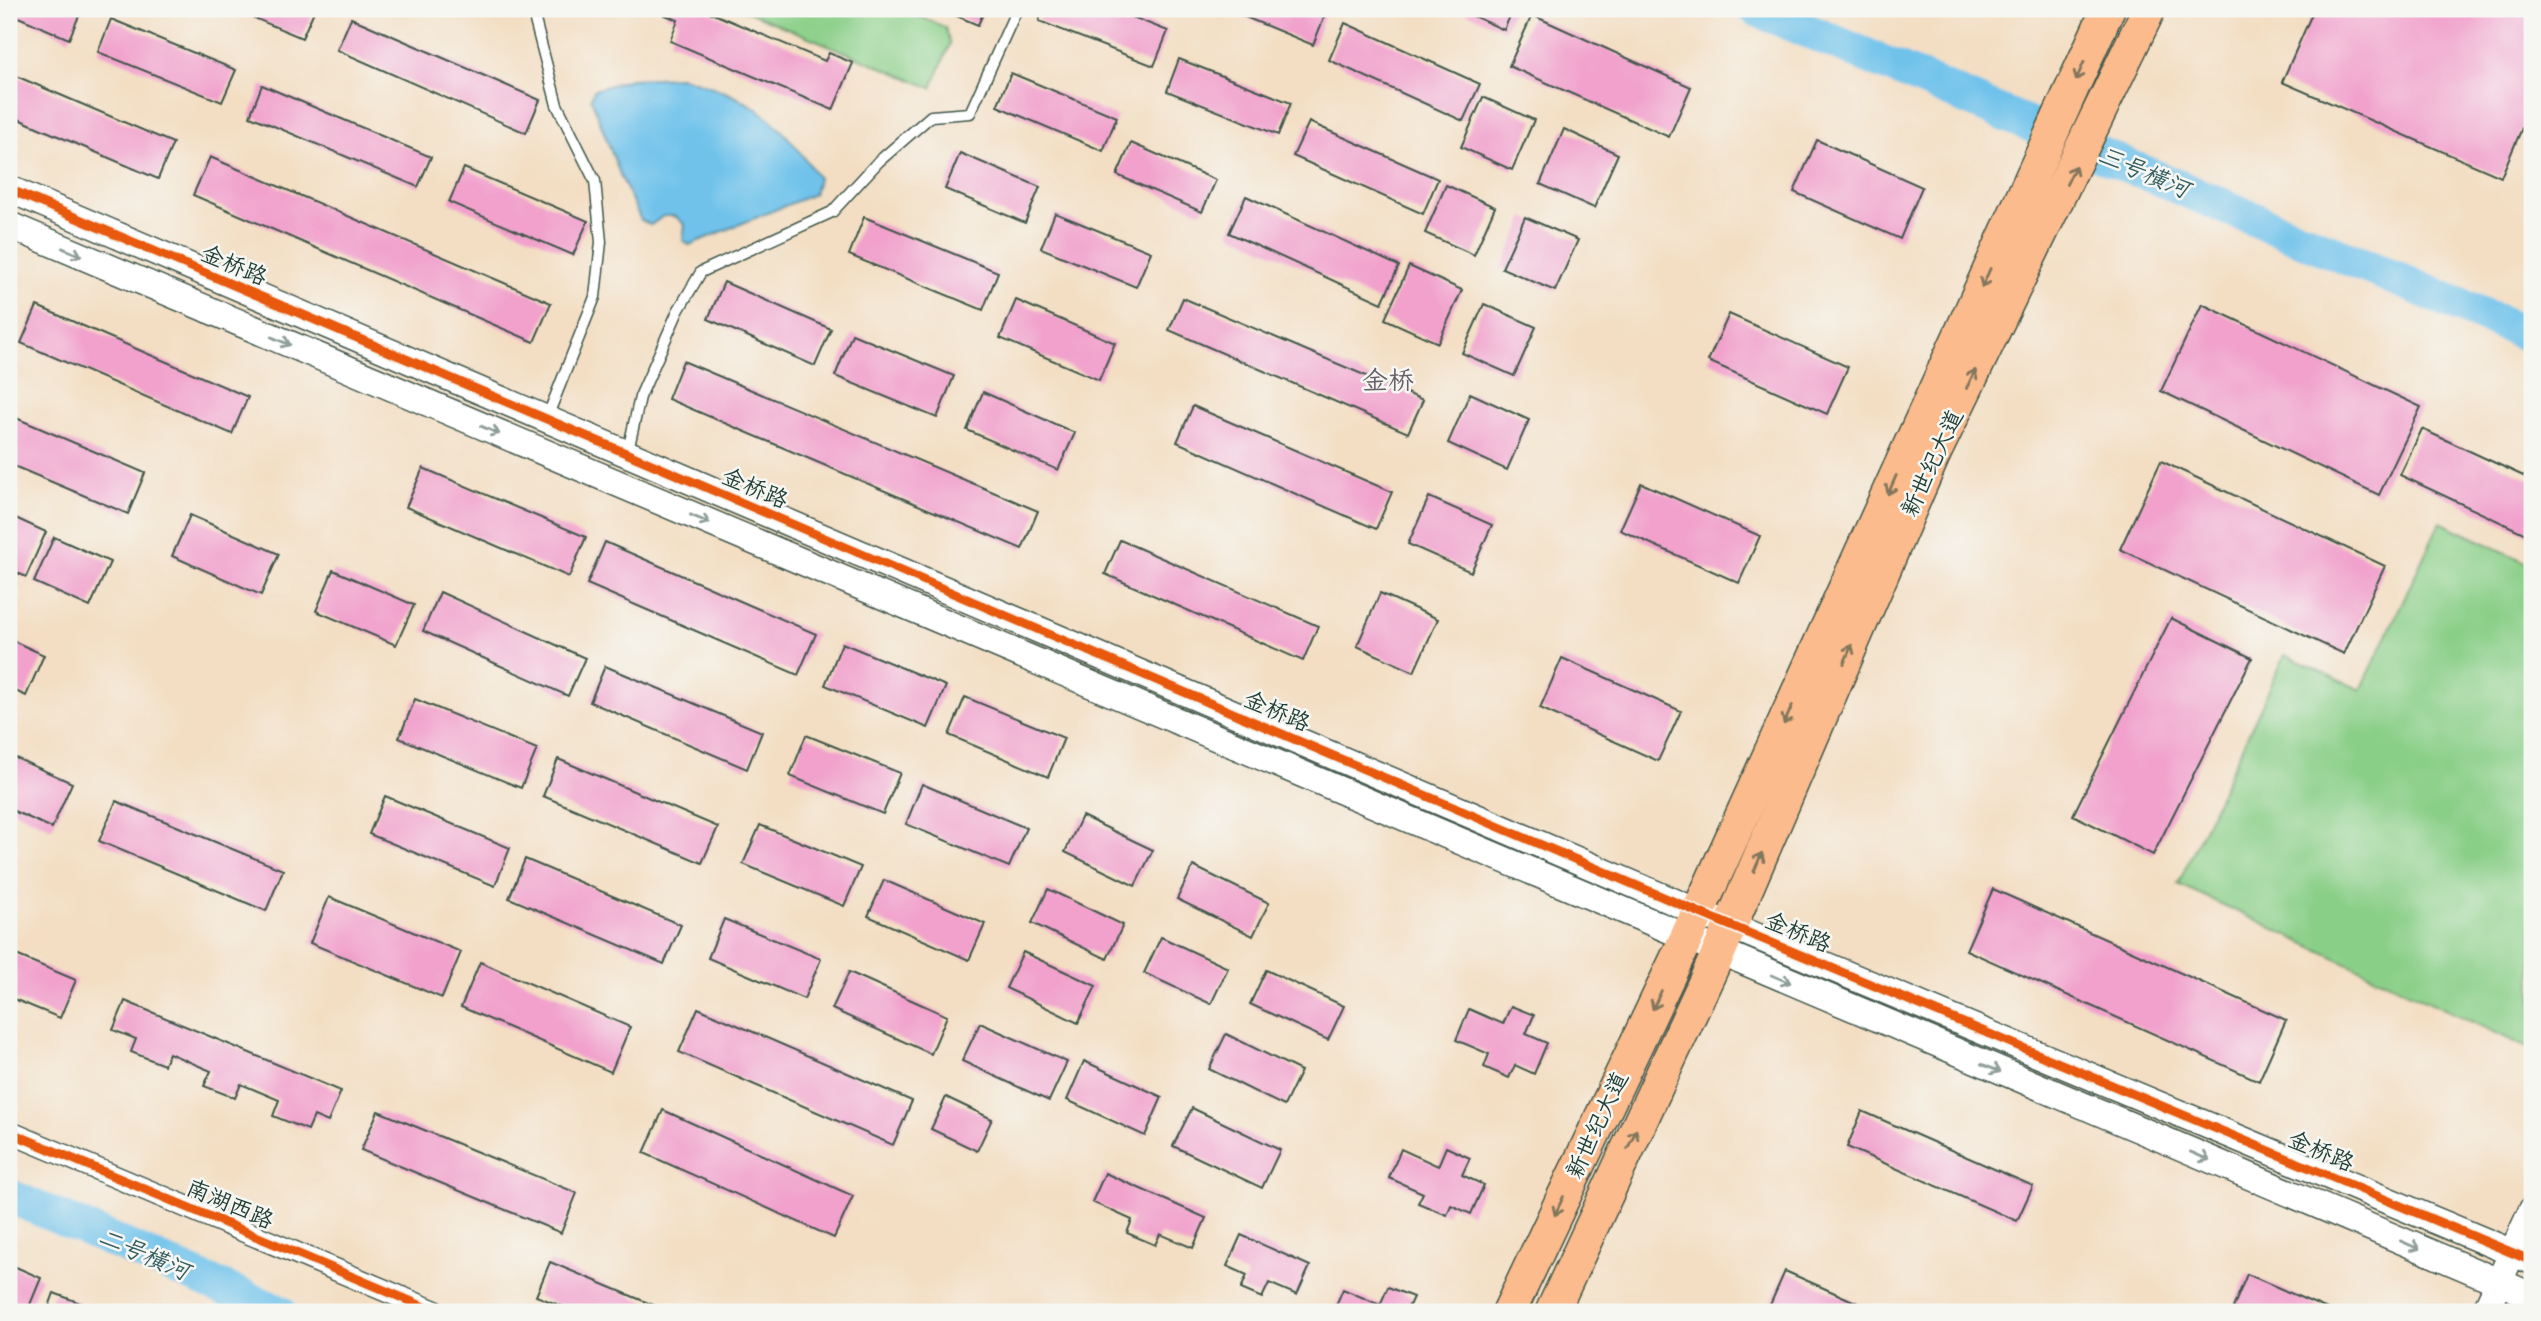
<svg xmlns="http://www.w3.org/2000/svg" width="2541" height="1321" font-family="Sriracha,'LXGW WenKai TC',sans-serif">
	<rect width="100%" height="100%" fill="#f6f6f2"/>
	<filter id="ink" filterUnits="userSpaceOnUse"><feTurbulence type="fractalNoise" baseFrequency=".0143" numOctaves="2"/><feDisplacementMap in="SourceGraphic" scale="14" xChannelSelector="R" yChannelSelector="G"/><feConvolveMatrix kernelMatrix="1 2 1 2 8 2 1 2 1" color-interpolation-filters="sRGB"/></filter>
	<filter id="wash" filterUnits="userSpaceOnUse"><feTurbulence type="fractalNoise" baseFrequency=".00686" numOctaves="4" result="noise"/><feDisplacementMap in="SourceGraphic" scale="28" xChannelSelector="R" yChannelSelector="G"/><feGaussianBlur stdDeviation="1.57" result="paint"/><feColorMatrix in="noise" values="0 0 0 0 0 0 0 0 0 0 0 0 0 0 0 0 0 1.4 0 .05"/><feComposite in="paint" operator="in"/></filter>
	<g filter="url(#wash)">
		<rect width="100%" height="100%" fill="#f3dec3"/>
		<g fill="#8acf88" stroke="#54865e" stroke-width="2">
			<polygon points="741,9 901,9 945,27 950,44 932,88"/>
			<polygon points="2440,522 2532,565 2532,1050 2178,884 2285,655 2361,690"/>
		</g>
		<path fill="#6fc2eb" stroke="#478090" stroke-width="2" d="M 681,77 C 750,96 779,117 818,178 L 814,194 L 689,245 L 683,240 L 685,225 L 675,216 L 663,216 L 651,225 L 641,220 L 621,177 L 591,98 L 594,90 L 631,79 Z"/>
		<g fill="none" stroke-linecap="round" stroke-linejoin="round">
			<g stroke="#6fc2eb" stroke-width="35">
				<polyline points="1756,9 2532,336"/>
				<polyline points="9,1196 279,1312"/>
			</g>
		</g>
		<g id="blocks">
			<g fill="#f1a1cc">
				<polygon points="9,9 82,9 69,39 9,13"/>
				<polygon points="233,9 315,9 302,38"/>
				<polygon points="668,9 702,9 825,61 829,53 853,63 833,110 670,41 678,20 665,15"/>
				<polygon points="940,9 985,9 978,25"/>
				<polygon points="1043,9 1112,9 1168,31 1154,66 1039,21"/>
				<polygon points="1226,9 1324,9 1327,10 1313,45"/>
				<polygon points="1458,9 1513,9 1504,30"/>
				<polygon points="2314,9 2532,11 2532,105 2501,177 2282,82"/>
				<polygon points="1532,15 1691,87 1669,137 1509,66"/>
				<polygon points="351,18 540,100 526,133 337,50"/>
				<polygon points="111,19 236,70 222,102 98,52"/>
				<polygon points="1345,23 1480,84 1463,121 1329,60"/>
				<polygon points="1179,59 1291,103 1278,135 1167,91"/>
				<polygon points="9,73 173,143 158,179 9,115"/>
				<polygon points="1011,73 1117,117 1103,151 997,106"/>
				<polygon points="262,85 431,157 418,187 250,116"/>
				<polygon points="1483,97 1534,120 1512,170 1461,147"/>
				<polygon points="1309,122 1438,179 1423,214 1293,156"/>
				<polygon points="1564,129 1618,154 1594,208 1540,184"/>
				<polygon points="1817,140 1922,187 1900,239 1794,192"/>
				<polygon points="1131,143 1216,180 1202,212 1117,175"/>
				<polygon points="960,153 1040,187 1025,223 945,189"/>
				<polygon points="210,157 551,303 534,342 193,195"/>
				<polygon points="464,168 588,221 573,255 449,202"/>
				<polygon points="1446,185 1495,207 1474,255 1425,233"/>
				<polygon points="1246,196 1399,266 1382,303 1229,233"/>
				<polygon points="1055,213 1151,252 1136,287 1041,248"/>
				<polygon points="864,217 998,272 983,310 849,255"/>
				<polygon points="1525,217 1578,240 1555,291 1502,268"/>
				<polygon points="1409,266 1462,290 1438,343 1385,319"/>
				<polygon points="724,282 831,329 815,366 708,319"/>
				<polygon points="1183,298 1423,400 1408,433 1169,330"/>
				<polygon points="1016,300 1115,343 1099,380 1000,338"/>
				<polygon points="1484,304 1536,327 1514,376 1462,353"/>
				<polygon points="2202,304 2421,407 2379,495 2161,391"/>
				<polygon points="37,306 248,397 232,434 21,343"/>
				<polygon points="1729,314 1848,367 1827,414 1708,361"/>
				<polygon points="852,334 954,376 937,418 835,376"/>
				<polygon points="683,361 1038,511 1022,549 668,399"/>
				<polygon points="983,392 1075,433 1058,470 967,430"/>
				<polygon points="1470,393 1529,420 1507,470 1448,443"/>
				<polygon points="1193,406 1392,492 1376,529 1177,442"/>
				<polygon points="9,415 145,473 128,514 9,464"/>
				<polygon points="2422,429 2532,480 2532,537 2400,475"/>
				<polygon points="2161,461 2385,566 2344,654 2120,549"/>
				<polygon points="423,468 586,537 569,577 406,507"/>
				<polygon points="1641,483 1760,536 1739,583 1620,530"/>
				<polygon points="1429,497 1492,525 1471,572 1408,544"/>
				<polygon points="9,515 46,532 26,577 9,569"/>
				<polygon points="190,515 279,554 261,595 172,556"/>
				<polygon points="54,537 110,562 90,607 34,582"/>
				<polygon points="1120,540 1318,626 1303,661 1105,574"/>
				<polygon points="605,542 816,634 798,675 587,584"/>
				<polygon points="333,570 414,605 396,645 316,611"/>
				<polygon points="440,592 585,658 568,696 423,631"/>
				<polygon points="1380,593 1438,619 1414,672 1357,646"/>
				<polygon points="2171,618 2252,658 2153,855 2073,815"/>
				<polygon points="9,639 44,655 26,696 9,688"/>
				<polygon points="842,643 946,686 928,728 825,685"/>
				<polygon points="1562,658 1681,711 1658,761 1540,708"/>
				<polygon points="605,666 762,732 747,769 590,702"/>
				<polygon points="965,697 1064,738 1048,777 949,735"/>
				<polygon points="415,699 537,749 521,788 399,738"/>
				<polygon points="806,735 900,773 883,814 790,776"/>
				<polygon points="9,755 72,783 52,828 9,809"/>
				<polygon points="558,759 718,827 702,863 543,796"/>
				<polygon points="922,784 1026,828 1009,867 906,824"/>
				<polygon points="385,796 510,848 495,886 369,834"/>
				<polygon points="116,801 283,870 266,911 99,841"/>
				<polygon points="1082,816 1153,850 1135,886 1065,852"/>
				<polygon points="760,825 861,867 844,906 743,864"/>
				<polygon points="525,859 681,925 664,964 509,898"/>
				<polygon points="1193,866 1269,903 1253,936 1177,899"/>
				<polygon points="884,880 985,924 969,960 868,916"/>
				<polygon points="1048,889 1123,925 1107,959 1032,923"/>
				<polygon points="1993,889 2286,1020 2259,1081 1966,950"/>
				<polygon points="329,897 461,952 442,998 310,943"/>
				<polygon points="724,919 821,959 804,999 708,958"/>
				<polygon points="1161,937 1228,968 1211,1004 1144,973"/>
				<polygon points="9,952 76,980 60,1018 9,997"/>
				<polygon points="1023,952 1096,986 1078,1023 1006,988"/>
				<polygon points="480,962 630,1027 611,1072 461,1007"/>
				<polygon points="1266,970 1344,1006 1328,1040 1250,1004"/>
				<polygon points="849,972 947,1016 931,1054 832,1009"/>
				<polygon points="125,1001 341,1091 328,1122 314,1116 308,1130 273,1116 279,1100 241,1084 235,1098 204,1086 211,1071 169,1053 164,1065 131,1052 136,1039 113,1030"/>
				<polygon points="1511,1006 1534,1015 1526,1034 1547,1043 1534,1074 1515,1065 1509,1078 1484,1067 1489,1054 1456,1040 1469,1009 1503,1024"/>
				<polygon points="698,1008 912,1101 893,1145 679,1052"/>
				<polygon points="980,1023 1067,1062 1049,1101 962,1061"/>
				<polygon points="1226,1034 1301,1071 1284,1106 1209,1069"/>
				<polygon points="1084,1061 1162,1097 1145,1136 1067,1100"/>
				<polygon points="946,1097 992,1119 977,1151 931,1129"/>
				<polygon points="1192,1108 1280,1150 1262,1188 1173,1146"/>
				<polygon points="663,1110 853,1196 834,1238 644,1153"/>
				<polygon points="378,1111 577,1193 561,1233 361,1150"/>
				<polygon points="1862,1111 2033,1186 2017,1221 1847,1147"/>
				<polygon points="1446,1147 1470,1158 1462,1175 1484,1185 1471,1214 1451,1205 1447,1215 1418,1203 1423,1193 1389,1178 1401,1149 1438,1166"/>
				<polygon points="1105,1173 1206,1218 1193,1248 1160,1234 1155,1245 1127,1233 1132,1220 1092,1202"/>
				<polygon points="1241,1235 1310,1266 1297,1295 1269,1283 1262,1298 1241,1289 1247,1275 1227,1266"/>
				<polygon points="550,1262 670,1312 577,1312 536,1296"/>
				<polygon points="9,1264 41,1278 27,1312 9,1310"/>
				<polygon points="1785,1271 1878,1312 1788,1312 1770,1305"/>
				<polygon points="2247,1274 2334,1312 2242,1312 2233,1308"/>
				<polygon points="1388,1287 1413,1297 1406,1312 1333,1312 1343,1289 1380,1305"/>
				<polygon points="54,1293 96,1309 95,1312 47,1312"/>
			</g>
		</g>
	</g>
	<g filter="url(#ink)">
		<use href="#blocks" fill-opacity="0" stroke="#3f5549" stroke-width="2"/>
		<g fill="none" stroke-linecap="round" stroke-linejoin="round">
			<g stroke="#3f5549" stroke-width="13">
				<g id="service">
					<polyline points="532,9 557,105 595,181 601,242 595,297 546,420"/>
					<polyline points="627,455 640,397 678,311 701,272 832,212 878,162 931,116 970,113 1017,9"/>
				</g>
			</g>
			<g stroke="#3f5549" stroke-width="24">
				<polyline id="minor" points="9,1132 436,1312"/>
			</g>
			<g stroke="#3f5549" stroke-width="29">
				<g id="tertiary">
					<polyline points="9,189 1698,912 2532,1261"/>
					<polyline points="9,225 2532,1296"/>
					<polyline points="2485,1312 2532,1210"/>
				</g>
			</g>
			<g stroke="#3f5549" stroke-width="36">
				<g id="primary">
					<polyline points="1509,1312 1686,939 2108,9"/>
					<polyline points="1552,1312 1719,952 1932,458 2149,9"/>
				</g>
			</g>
			<use href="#service" stroke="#fff" stroke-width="10"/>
			<use href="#minor" stroke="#fff" stroke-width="21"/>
			<use href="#tertiary" stroke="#fff" stroke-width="26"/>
			<use href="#primary" stroke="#fbbb8c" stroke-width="33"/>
			<g stroke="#f6f6f2" stroke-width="13">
				<g id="cycleway">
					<polyline points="9,189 1698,912 2532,1261"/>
					<polyline points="9,1132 436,1312"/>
				</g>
			</g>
			<use href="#cycleway" stroke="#e8590c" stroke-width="9"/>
		</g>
		<defs><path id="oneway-shaft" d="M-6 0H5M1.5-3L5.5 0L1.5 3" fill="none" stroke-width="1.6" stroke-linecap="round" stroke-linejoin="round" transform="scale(1.75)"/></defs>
		<g stroke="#82765c">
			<use href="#oneway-shaft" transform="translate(2080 71) rotate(114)"/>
			<use href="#oneway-shaft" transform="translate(2071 175) rotate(-64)"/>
			<use href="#oneway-shaft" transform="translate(1986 278) rotate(114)"/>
			<use href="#oneway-shaft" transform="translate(1971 379) rotate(-64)"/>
			<use href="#oneway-shaft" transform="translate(1892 485) rotate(114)"/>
			<use href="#oneway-shaft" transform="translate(1848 654) rotate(-67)"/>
			<use href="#oneway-shaft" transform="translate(1788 715) rotate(114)"/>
			<use href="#oneway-shaft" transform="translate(1758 862) rotate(-67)"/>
			<use href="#oneway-shaft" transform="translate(1657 1000) rotate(115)"/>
			<use href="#oneway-shaft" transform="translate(1632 1139) rotate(-65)"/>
			<use href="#oneway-shaft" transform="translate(1559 1206) rotate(115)"/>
		</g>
		<g stroke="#8f9e9a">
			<use href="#oneway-shaft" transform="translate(72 252) rotate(23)"/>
			<use href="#oneway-shaft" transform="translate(281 341) rotate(23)"/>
			<use href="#oneway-shaft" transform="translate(490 430) rotate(23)"/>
			<use href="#oneway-shaft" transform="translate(700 519) rotate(23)"/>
			<use href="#oneway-shaft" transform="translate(1781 979) rotate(23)"/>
			<use href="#oneway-shaft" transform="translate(1991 1068) rotate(23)"/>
			<use href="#oneway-shaft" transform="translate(2200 1156) rotate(23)"/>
			<use href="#oneway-shaft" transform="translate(2410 1245) rotate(23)"/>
		</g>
	</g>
	<g text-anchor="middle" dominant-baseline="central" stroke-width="5" stroke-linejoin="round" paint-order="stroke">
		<g font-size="23" fill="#1f3d34" stroke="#f6f6f2">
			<text transform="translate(234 265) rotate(23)">金桥路</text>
			<text transform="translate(1932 463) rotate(-65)">新世纪大道</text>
			<text transform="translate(755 488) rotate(23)">金桥路</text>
			<text transform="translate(1277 711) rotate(23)">金桥路</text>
			<text transform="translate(1798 932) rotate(23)">金桥路</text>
			<text transform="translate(1597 1125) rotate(-65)">新世纪大道</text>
			<text transform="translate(2321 1151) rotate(23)">金桥路</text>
			<text transform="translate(230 1204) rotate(23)">南湖西路</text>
		</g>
		<g font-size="24" font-style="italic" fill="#335e62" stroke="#f6f6f2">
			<text transform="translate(2144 172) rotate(23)">三号横河</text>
			<text transform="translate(144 1254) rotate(23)">二号横河</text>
		</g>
		<g font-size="26" fill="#686069" stroke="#f6f6f2">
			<text x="1388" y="380">金桥</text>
		</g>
	</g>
	<rect width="2541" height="1321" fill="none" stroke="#f6f6f2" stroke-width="35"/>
</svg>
